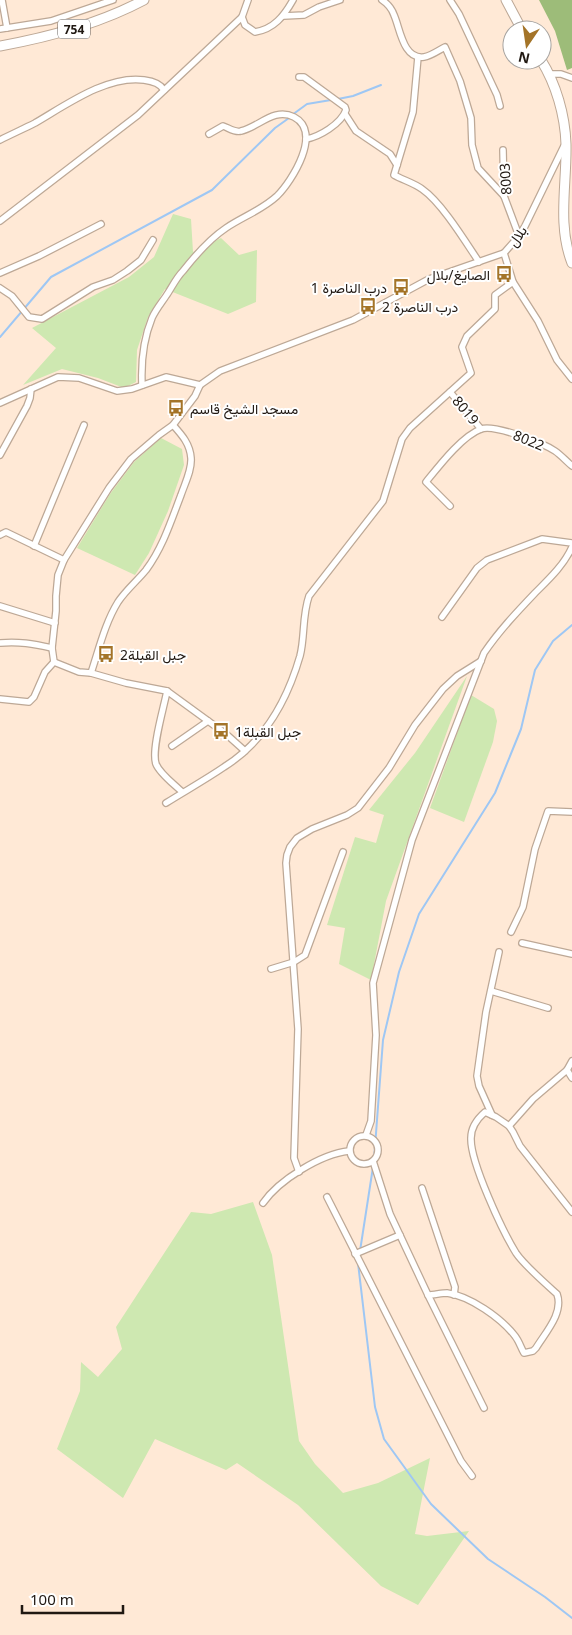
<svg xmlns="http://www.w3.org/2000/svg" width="572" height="1635" font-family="'Noto Sans',Vazirmatn,sans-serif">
	<rect width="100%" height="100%" fill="#ffe9d6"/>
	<g fill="#cee8b1">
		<polygon points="173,214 191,219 193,252 221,238 239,255 257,250 256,302 228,314 165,289 148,317 137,350 136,382 124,388 98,378 62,369 23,385 56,348 32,328 129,277 154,257"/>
		<polygon points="161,438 182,449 184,465 168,511 149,553 135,575 77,548 110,494 134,462"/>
		<polygon points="467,676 386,901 371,980 339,964 345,928 327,925 355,837 376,843 384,815 369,810 415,753"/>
		<polygon points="471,695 494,709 497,721 493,742 464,822 430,808"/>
		<polygon points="253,1202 272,1255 299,1441 315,1464 343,1493 378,1483 430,1458 415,1534 427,1536 469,1531 418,1605 381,1586 298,1505 237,1463 226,1470 155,1439 123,1498 57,1449 80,1391 81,1362 98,1377 122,1349 116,1327 191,1212 211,1214"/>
	</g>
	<polygon fill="#9dbc79" points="539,0 572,0 572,68 567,70 555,31"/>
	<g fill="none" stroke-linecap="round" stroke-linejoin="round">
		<g stroke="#9ec7f4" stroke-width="2">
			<polyline points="338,99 353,96 381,85"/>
			<polyline points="292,115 307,104 331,100"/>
			<polyline points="0,337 51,277 212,190 275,128 289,118"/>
			<polyline points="374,1160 383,1040 399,972 419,914 495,793 521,729 535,670 553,641 572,625"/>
			<polyline points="360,1251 373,1167"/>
			<polyline points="358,1263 375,1407 384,1439 431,1504 488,1559 545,1597 572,1618"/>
		</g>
		<g stroke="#bda896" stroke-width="8">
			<g id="minor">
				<polyline points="2,0 7,28"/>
				<path d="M 248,0 L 242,17 L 245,25 L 255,32 C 274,29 284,16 293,0"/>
				<path d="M 382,0 C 388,4 392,9 394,15 C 400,28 403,60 424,57 C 431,56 439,50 445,47 L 460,81 L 471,118 L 472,145 L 478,168 L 504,196"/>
				<polyline points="450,0 459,14 497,95 500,106"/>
				<polyline points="284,16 304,15 319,7 340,0"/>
				<polyline points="0,29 51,21 113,0"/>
				<path d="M 418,57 L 413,112 L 394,175 C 403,180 414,183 422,189 C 442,203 465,241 479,262"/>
				<polyline points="550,74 561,74 572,78"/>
				<path d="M 299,77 L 304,77 L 345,107 L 346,110 C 341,124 319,137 306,139"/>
				<polyline points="345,114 356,131 390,154 397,165"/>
				<path d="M 0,140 C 12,134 23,129 35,123 C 66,105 107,75 144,80 C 152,81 160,83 164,90"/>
				<polyline points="564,146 525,226 519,236 504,253 513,282 538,321 557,360 572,379"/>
				<polyline points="503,150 504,196 519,236"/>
				<polyline points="0,221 138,115 242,17"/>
				<polyline points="0,273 39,256 101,224"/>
				<polyline points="0,288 12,296 29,317 42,319 93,287 113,280 127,271 141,260 153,240"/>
				<path d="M 142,385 C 141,363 143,340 152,318 C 156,309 163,301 168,293 C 173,285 177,277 183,271 C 194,257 211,238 226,228 C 242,217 262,210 277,196 C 292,181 323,132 294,117 C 274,107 259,127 241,131 C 235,133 229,128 223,126 L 209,134"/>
				<polyline points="450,392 481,429"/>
				<polyline points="0,403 58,377 79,378 117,391 132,389 166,377 200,385"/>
				<polyline points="0,455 27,406 30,398 31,389"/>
				<path d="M 450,506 L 426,482 C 439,466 462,436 481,429 C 494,424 543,443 555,451 C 561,455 566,461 572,466"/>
				<polyline points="0,535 6,532 64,560"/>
				<polyline points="34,546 84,425"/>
				<polyline points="0,606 55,623"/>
				<polyline points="442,617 477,568 487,560 542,539 572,543"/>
				<path d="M 0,643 C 18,641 34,644 52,648"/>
				<polyline points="54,662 79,672 91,673 126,683 167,691"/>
				<path d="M 91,673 C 99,649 105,623 118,602 C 126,590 137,581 146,570 C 163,547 171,521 181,495 C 185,483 192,470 191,458 C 190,444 182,435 173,425"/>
				<polyline points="0,699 29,702 34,697 45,672 54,662 52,648 56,611 56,596 58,575 64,560 109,488 131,459 159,435 173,425 195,396 200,385 220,371 353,320 429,279 504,253"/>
				<polyline points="172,746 208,721"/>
				<path d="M 182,792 C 174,784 160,774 156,764 C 151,750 164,707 167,691 L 226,734 L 245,751"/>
				<path d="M 166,803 C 185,791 205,780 224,767 C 264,742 287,701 300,656 C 305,637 302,616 309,596 L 383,501 L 402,439 L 410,428 L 471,373 L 462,347 L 467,336 L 495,309 L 495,295 L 513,282"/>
				<polyline points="511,932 523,907 535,849 548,811 572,812"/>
				<polyline points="522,943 572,954"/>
				<polyline points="271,969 294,962 305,955 343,852"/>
				<polyline points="491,991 548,1008"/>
				<polyline points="567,1070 572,1078"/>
				<polyline points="492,1115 479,1086 477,1076 486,1012 499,952"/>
				<polyline points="509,1126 533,1099 567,1070 572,1061"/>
				<path d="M 366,1135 L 371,1121 L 376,1035 L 373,983 L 412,840 L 484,653 C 499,631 516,613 535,593 C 549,579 564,565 572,547"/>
				<circle cx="364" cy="1150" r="14"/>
				<polyline points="373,1161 390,1214 428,1295 484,1408"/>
				<polyline points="299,1172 294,1158 298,1029 286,863 287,855 290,847 297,838 312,829 347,815 358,808 389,768 415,725 443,689 457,676 481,661"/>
				<polyline points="422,1188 455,1287 454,1295"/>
				<polyline points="327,1197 461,1461 472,1476"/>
				<path d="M 263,1203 C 279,1180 321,1154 349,1151"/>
				<polyline points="355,1254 400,1235"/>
				<path d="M 428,1295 C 434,1295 441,1293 447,1293 C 470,1296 501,1318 515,1336 C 519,1341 521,1348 524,1353 L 533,1351 L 536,1348 C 545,1333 564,1313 557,1294 C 546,1284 524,1265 516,1253 C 503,1232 470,1162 471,1138 C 471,1128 477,1119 485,1112 L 496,1117 L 509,1126 L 513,1132 L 520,1146 L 572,1212"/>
			</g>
		</g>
		<g stroke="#bda896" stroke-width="11">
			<g id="primary">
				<polyline points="506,0 522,30"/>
				<path d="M 0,46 C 50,37 99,24 144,0"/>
				<path d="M 541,60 C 556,84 565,115 566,144 C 567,183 557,225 572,263"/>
			</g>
		</g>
		<use href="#minor" stroke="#fff" stroke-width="5.5"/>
		<use href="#primary" stroke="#fff" stroke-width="9"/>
	</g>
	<defs>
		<g id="bus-bare" transform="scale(1.35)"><path d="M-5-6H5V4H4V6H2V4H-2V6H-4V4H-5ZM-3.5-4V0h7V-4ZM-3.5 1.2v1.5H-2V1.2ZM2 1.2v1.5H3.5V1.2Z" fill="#a47428" stroke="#fff" stroke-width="2.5" paint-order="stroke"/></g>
	</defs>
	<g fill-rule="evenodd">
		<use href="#bus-bare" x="504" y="274"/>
		<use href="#bus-bare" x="401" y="287"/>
		<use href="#bus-bare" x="368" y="306"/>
		<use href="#bus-bare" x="176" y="408"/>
		<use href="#bus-bare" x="106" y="654"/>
		<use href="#bus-bare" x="221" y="731"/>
	</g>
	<g text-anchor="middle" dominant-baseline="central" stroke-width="4" stroke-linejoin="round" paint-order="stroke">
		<rect fill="#fff" stroke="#635d59" stroke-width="1" x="58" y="19.5" width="32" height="19" rx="4"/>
		<g font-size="12" font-weight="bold" fill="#201812">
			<text x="74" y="29">754</text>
		</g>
		<g font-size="14" fill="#201812" stroke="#fff">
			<text transform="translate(505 179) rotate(-94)">8003</text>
			<text transform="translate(517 236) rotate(-54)">بلال</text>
			<text transform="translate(466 410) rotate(50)">8019</text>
			<text transform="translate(529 440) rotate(22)">8022</text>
		</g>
		<g font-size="14" fill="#201812" stroke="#fff" text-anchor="start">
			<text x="490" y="274" text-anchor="end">الصايغ/بلال</text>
			<text x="387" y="287" text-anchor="end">درب الناصرة 1</text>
			<text x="382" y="306">درب الناصرة 2</text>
			<text x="190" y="408">مسجد الشيخ قاسم</text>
			<text x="120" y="654">جبل القبلة2</text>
			<text x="235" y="731">جبل القبلة1</text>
		</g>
	</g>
	<g transform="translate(527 45) rotate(193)"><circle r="24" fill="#ffffff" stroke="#a6a3a0"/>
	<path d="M0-4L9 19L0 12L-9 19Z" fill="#a47428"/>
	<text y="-8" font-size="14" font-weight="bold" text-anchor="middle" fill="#201812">N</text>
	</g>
	<path d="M22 1605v8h101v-8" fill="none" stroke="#201812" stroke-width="2.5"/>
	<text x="30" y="1605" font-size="15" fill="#201812" stroke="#ffffff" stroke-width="4" paint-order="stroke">100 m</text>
</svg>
